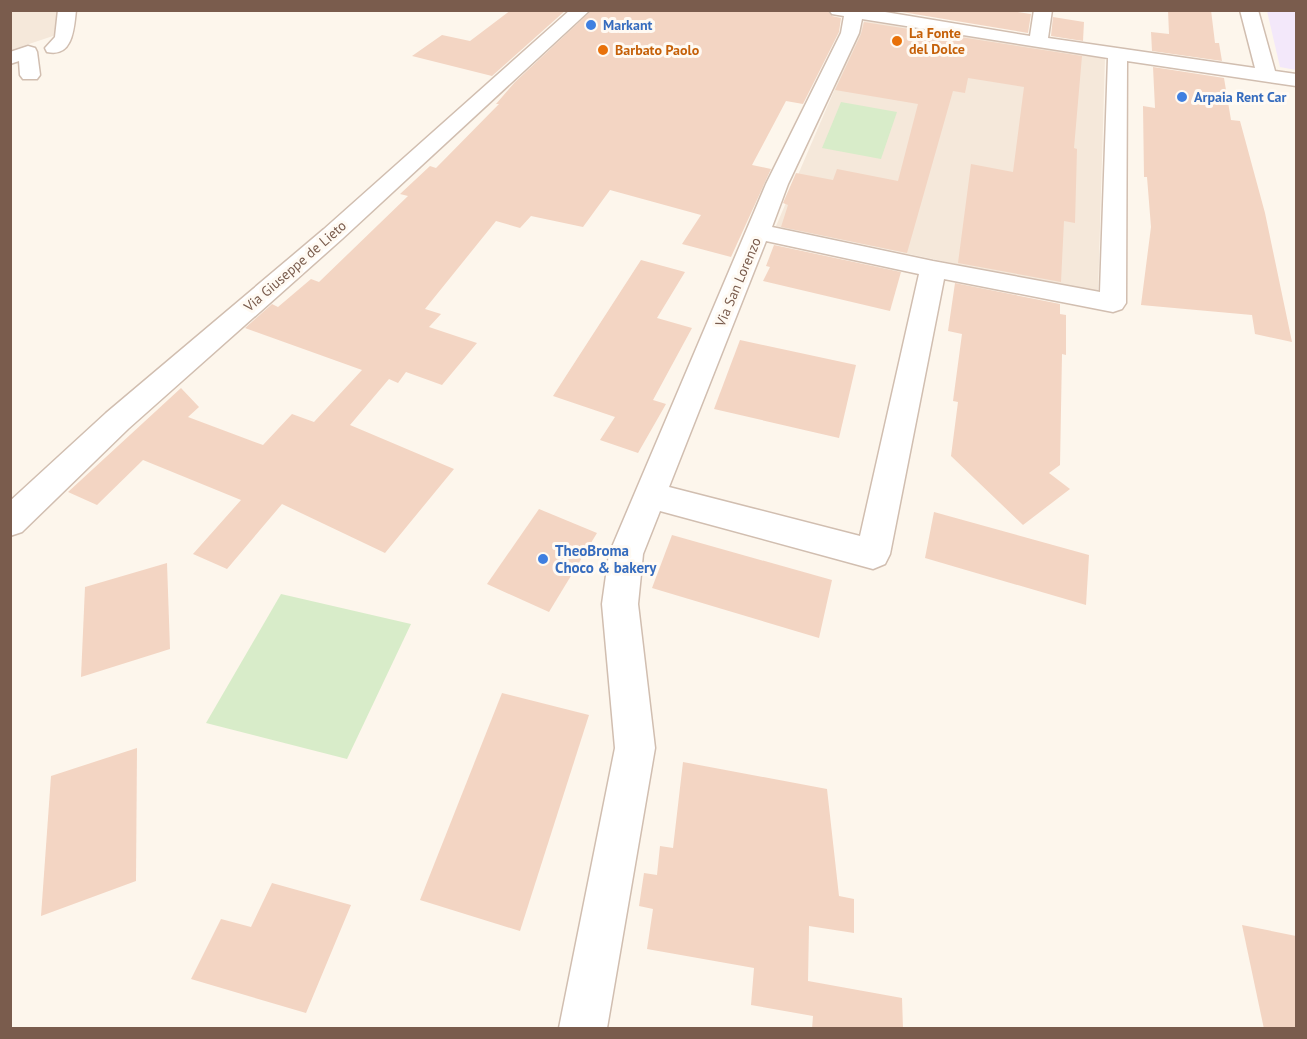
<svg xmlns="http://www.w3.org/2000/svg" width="1307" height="1039" font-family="'PT Sans',sans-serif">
	<rect width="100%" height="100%" fill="#fdf6ec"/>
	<g fill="#f5e8da">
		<polygon points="11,11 66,11 59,34 11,50"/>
		<polygon points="864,21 1105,58 1098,294 776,226"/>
	</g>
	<polygon fill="#f3e8fa" points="1267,11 1296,11 1296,70 1280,67"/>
	<g fill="#d8ecc9">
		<polygon points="841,102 897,112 881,159 822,148"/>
		<polygon points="281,594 411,624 347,759 206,723"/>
	</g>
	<g fill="#f3d5c3">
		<polygon points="511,10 566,10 492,76 412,56 442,35 470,41"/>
		<polygon points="592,10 827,10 832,16 841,18 839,32 803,104 786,101 752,165 771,169 731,257 682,244 701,215 610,190 583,227 531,216 520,228 496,221 425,309 441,314 429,327 477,343 442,385 406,372 398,383 389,379 350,425 454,469 385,553 282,504 227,569 193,554 241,500 143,460 97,505 68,492 181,388 199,407 188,417 263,445 292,414 314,422 362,370 245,328 272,304 278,307 311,279 319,282 408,196 400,194 430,166 436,168 499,104 496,104 515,82"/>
		<polygon points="890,10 1005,10 1031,14 1028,33"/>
		<polygon points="1168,10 1211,10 1215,43 1219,43 1222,61 1152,51 1151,32 1169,34"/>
		<polygon points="1053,17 1084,22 1083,41 1051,36"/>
		<polygon points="864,22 1082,56 1074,148 1077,149 1075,223 1064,221 1061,282 958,263 971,164 1013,172 1024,87 968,78 965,93 953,91 907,253 781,227 788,205 783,203 796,173 833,180 837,169 898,181 918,104 835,90 861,34"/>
		<polygon points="1153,67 1224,78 1231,120 1240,121 1265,213 1292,342 1255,334 1252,315 1141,305 1151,227 1147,177 1144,177 1143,106 1155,108"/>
		<polygon points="774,245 901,272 890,311 763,281 770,267 766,266"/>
		<polygon points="641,260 685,272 657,318 692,328 653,400 666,404 638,453 600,440 615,417 553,396"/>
		<polygon points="955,283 1060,304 1060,314 1066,315 1066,355 1062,354 1060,465 1049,473 1070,489 1023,525 951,456 958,402 953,401 962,334 948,331"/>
		<polygon points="740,340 856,365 839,438 714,409"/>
		<polygon points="539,509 597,533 549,612 487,584"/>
		<polygon points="934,512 1089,555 1086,605 925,558"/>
		<polygon points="672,535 832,580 819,638 652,588"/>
		<polygon points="167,563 170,649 81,677 85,587"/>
		<polygon points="502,693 589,715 520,931 420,900"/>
		<polygon points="137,748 136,881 41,916 51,776"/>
		<polygon points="683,762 827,789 839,896 854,899 854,933 809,926 808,981 902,998 903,1029 812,1029 813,1016 751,1005 754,968 647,949 653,909 639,906 644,873 657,875 660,846 673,848"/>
		<polygon points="272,883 351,905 306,1013 191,979 221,919 251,927"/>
		<polygon points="1242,925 1296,936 1296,1029 1264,1029"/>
	</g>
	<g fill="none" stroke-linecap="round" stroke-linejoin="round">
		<g stroke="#d1beb0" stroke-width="3">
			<g id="street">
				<path d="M 58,10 L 76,10 C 74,28 73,58 47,52 L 45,48 L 55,37 Z"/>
				<polygon points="570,10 590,10 342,239 128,429 22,532 10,536 10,501 106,413 324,229"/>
				<path d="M 829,10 L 873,10 L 1030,36 L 1034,10 L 1052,10 L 1048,38 L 1255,68 L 1240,10 L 1258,10 L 1275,71 L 1296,74 L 1296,86 L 1127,61 L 1126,303 L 1122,309 L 1113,312 L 944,279 L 890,554 L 885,564 L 873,569 L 660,511 L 643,554 L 638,604 L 655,748 L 607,1028 L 559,1028 L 615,748 L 602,604 L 609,554 L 766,184 L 841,33 L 844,16 L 832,14 ZM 862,19 L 1108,58 L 1100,292 L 933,261 L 772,227 L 788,184 L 859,33 ZM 766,241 L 919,274 L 860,536 L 669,487 Z"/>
				<polygon points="28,46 35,48 37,52 40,75 37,79 23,79 20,75 19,61 10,64 10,52"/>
			</g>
		</g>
		<use href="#street" fill="#fff" fill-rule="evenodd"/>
	</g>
	<g fill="#3f7fe0" stroke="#fffaf3" stroke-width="2">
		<circle cx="591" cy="25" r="6"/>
		<circle cx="1182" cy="97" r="6"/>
		<circle cx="543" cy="559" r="6"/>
	</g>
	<g fill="#e8710a" stroke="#fffaf3" stroke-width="2">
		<circle cx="897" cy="41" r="6"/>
		<circle cx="603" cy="50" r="6"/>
	</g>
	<g text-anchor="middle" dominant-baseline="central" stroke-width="6" stroke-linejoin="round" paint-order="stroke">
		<g font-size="14" font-weight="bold" fill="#366cbe" stroke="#fffaf3" text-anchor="start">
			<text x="603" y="25">Markant</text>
			<text x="1194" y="97">Arpaia Rent Car</text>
		</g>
		<g font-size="14" font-weight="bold" fill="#c56008" stroke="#fffaf3" text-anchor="start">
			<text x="909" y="33">La Fonte<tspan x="909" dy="16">del Dolce</tspan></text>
			<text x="615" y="50">Barbato Paolo</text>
		</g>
		<g font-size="14" fill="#7a5c4d" stroke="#fffaf3">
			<text transform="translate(295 266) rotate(-41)">Via Giuseppe de Lieto</text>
			<text transform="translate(738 282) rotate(-67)">Via San Lorenzo</text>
		</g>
		<g font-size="15" font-weight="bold" fill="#366cbe" stroke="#fffaf3" text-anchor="start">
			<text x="555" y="550">TheoBroma<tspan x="555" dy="17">Choco &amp; bakery</tspan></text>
		</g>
	</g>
	<rect width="1307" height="1039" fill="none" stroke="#7a5c4d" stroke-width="24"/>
</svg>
